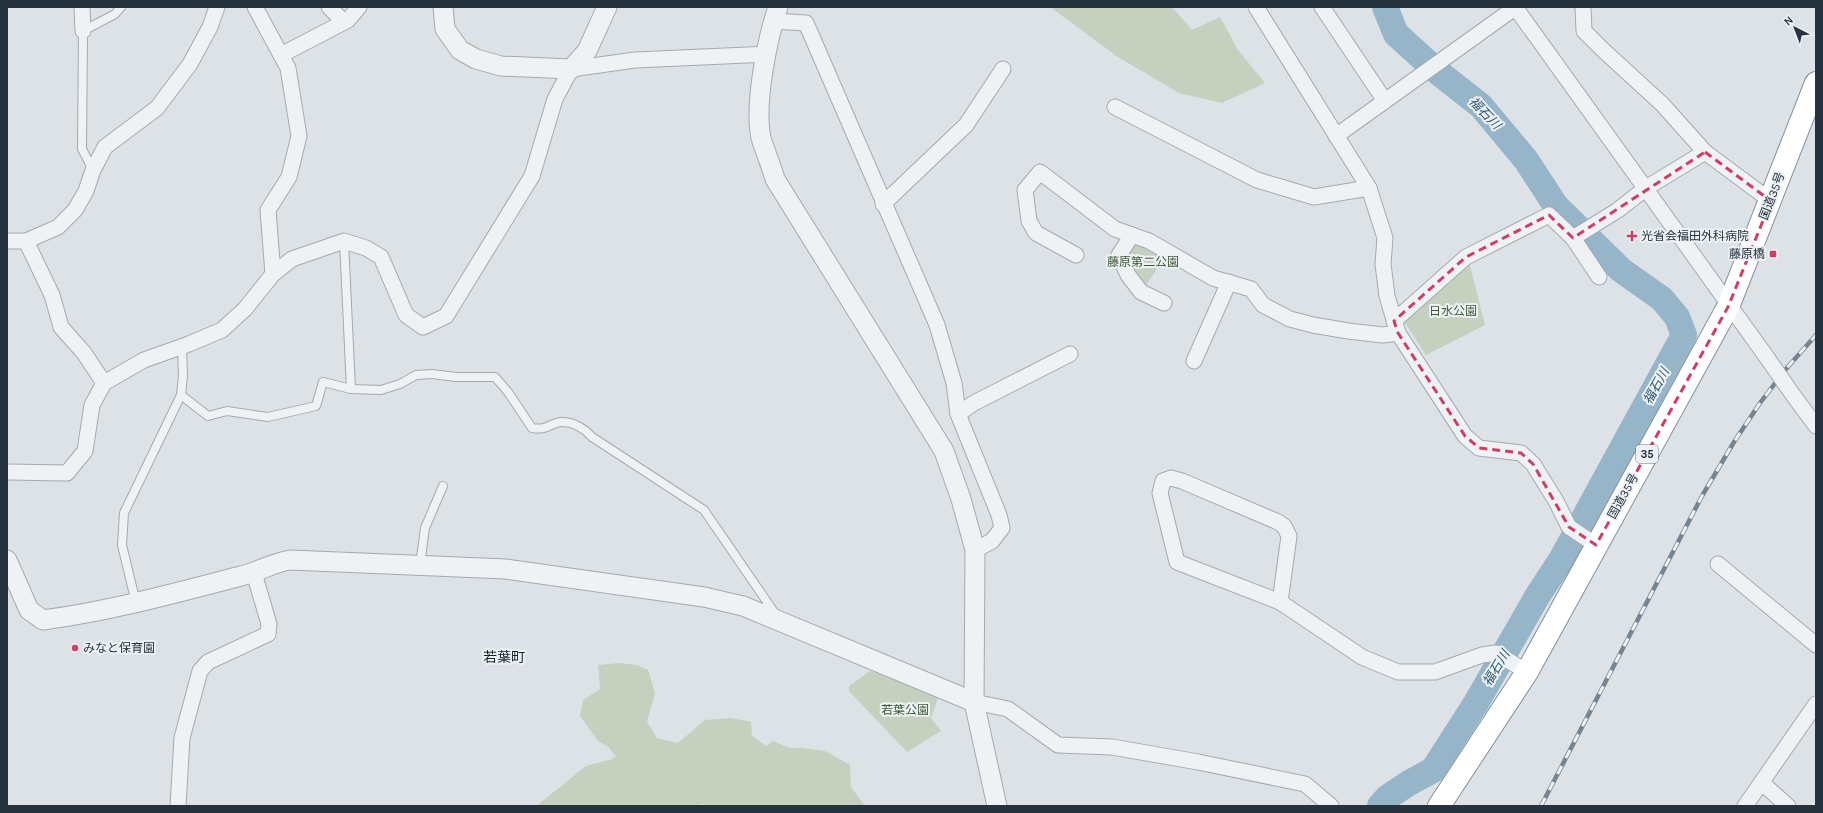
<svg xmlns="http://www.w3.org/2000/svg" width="1823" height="813" font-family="Karla,'Noto Sans JP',sans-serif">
	<rect width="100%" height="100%" fill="#dde2e7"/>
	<g fill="#c5d1be">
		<polygon points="1050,7 1172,7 1192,30 1220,17 1238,50 1265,83 1222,103 1179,93 1118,57"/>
		<polygon points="1137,240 1165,256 1145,287 1131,271 1125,256"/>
		<polygon points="1469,262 1485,325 1426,355 1402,318"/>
		<polygon points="619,663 636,665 648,670 655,693 647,722 657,738 678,743 705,720 731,718 751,722 752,736 766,746 773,741 790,748 802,748 825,751 850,765 851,787 865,806 709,806 702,804 698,806 538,806 540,803 586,766 612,759 616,756 608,747 598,741 580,716 583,700 600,689 598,665"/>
		<polygon points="870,671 940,692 931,718 941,731 907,752 849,691 849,686"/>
	</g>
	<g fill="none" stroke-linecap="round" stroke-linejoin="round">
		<polyline stroke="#96b5c9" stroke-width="26" points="1380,806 1388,797 1409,783 1433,770 1476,703 1538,595 1561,560 1684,335 1677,317 1662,299 1621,270 1556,206 1526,160 1481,106 1439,73 1396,34 1385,7"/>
		<g stroke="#a2aab1" stroke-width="10">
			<g id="service">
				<polyline points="93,170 82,149 83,31 115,14 121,7"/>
				<polyline points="344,241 351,389"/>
				<path d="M 181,395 L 208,416 L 227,411 L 268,417 L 316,406 L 323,382 L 351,389 L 381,390 L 400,384 L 416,375 L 432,374 L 456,377 L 495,377 L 508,392 L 532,428 C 548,431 551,422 562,422 C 574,422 585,429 592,437 L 704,510 L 776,615"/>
				<polyline points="420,565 425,528 443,486"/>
				<polyline points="136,603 122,545 124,513 181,395 183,376 182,347"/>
			</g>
		</g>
		<g stroke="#a2aab1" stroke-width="17">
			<g id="minor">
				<polyline points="82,7 83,31"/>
				<polyline points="255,7 288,68 299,136 289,177 268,210 273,274"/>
				<polyline points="329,7 344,22"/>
				<polyline points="1256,7 1369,188 1385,238 1383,264 1387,296 1398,333 1465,436 1479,448 1521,453 1533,464 1556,501 1569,527 1596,545"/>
				<polyline points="1322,7 1385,101"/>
				<polyline points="1515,7 1768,359"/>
				<polyline points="1583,7 1584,31 1602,49 1662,104 1705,152 1771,201"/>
				<polyline points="773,21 806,23 937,325 954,383 958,414 999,515 1002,528 992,541 975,550"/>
				<polyline points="281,55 348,20 359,7"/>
				<polyline points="1115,107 1257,180 1314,197 1369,188"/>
				<polyline points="1336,136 1516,7"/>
				<polyline points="883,204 966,125 1003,69"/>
				<polyline points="1132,235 1119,255 1128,275 1141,292 1164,303"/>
				<polyline points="1573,238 1618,210 1646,188 1705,152"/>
				<polyline points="7,241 26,241 58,227 75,210 86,191 93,170 105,147 157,108 190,64 210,27 217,7"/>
				<polyline points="26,241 52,295 61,327 84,353 104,383"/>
				<polyline points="1076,255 1036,233 1029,221 1025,190 1040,172 1115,229 1149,241 1213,278 1251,289 1263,305 1290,319 1313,325 1348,331 1383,335 1398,333"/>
				<polyline points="1394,321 1466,257 1549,215 1573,238 1599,277"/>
				<polyline points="1194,361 1229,282"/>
				<polyline points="1793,395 1816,426"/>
				<polyline points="958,414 974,403 1070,354"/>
				<polyline points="7,472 67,473 85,451 92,405 104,383 144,360 189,344 222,330 245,309 273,274 292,259 344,241 366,248 381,257 406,315 423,327 446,316 532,176 555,99 571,69 635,60 767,54"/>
				<polygon points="1171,478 1182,481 1278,522 1284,526 1289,536 1280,602 1177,562 1160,493 1163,481"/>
				<polyline points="1718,564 1816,645"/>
				<polyline points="1280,602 1362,657 1398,672 1435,672 1482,655 1496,653 1527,672"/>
				<polyline points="974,702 1008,709 1058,745 1112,747 1198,762 1305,784 1331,806"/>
				<polyline points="1762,783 1788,806"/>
				<polyline points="178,806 182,738 200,671 208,662 268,634 269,624 254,573"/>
				<polyline points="1745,806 1816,704"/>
			</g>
		</g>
		<g stroke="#a2aab1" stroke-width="21">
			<g id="tertiary">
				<polyline points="443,7 445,29 460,50 476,59 501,66 571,69 587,51 607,7"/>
				<path d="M 778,7 C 767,40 754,104 761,138 C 765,151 771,165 775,179 L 944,451 L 961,499 L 975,550 L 974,702 L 997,806"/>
				<path d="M 7,560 L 29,610 L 43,620 C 110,611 176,593 241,576 C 258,572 272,563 290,560 L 506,569 L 704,597 L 743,606 L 974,702"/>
			</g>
		</g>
		<g stroke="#84919e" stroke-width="24">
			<polyline id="trunk" points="1439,806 1527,672 1728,307 1816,83"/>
		</g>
		<use href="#service" stroke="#eff2f5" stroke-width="8"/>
		<use href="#minor" stroke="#eff2f5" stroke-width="15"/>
		<use href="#tertiary" stroke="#eff2f5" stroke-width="19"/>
		<use href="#trunk" stroke="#fff" stroke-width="22"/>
		<g stroke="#768391" stroke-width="4.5">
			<polyline id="rail" points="1541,806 1702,496 1734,442 1760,403 1786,369 1816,335"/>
		</g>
		<use href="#rail" stroke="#ecf1f5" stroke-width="3" stroke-dasharray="9" stroke-linecap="butt"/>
		<g stroke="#a2aab1" stroke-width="17" stroke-linecap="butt">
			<polyline id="minor-bridge" points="1768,359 1793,395"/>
		</g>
		<use href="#minor-bridge" stroke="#eff2f5" stroke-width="15"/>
	</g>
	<path fill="none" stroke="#d13d65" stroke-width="3" stroke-dasharray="8 5" stroke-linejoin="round" d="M 1705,152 L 1771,201 L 1728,307 L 1596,545 L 1569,527 L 1533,464 L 1521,453 L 1479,448 L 1465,436 L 1398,333 L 1394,321 L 1466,257 L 1549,215 L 1573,238 Z"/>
	<g fill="#d13d65" stroke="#ecf1f5" stroke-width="1.5">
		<path d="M1630 230h4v4h4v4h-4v4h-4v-4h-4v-4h4z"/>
		<rect x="1769" y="250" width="8" height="8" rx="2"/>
		<circle cx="75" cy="648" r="4"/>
	</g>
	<g text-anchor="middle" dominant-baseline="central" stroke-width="4" stroke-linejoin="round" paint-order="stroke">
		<rect fill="#ecf1f5" stroke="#616b75" stroke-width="1" x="1636" y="445" width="22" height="18" rx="3"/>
		<g font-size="11" font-weight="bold" fill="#26323e">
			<text x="1647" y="454">35</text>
		</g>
		<g font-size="12" fill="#26323e" stroke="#ecf1f5">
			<text transform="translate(1772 196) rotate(-69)">国道35号</text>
			<text transform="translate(1623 496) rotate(-61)">国道35号</text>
		</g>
		<g font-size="12" fill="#26323e" stroke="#ecf1f5" text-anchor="start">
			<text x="1641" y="236">光省会福田外科病院</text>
			<text x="1765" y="254" text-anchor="end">藤原橋</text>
			<text x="83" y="648">みなと保育園</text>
		</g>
		<g font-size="12" fill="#3f5a33" stroke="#ecf1f5">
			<text x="1143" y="262">藤原第二公園</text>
			<text x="1453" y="311">日水公園</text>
			<text x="905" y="710">若葉公園</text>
		</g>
		<g font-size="13" font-style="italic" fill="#2f5673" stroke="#ecf1f5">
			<text transform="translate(1485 113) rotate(46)">福石川</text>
			<text transform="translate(1656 386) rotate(-61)">福石川</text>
			<text transform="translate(1496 668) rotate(-59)">福石川</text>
		</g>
		<g font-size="14" fill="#18232f" stroke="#ecf1f5">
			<text x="504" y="657">若葉町</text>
		</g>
	</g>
	<rect width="1823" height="813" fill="none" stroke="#26323e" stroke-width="16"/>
	<g transform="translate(1795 28) rotate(318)" stroke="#ecf1f5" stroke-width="3" paint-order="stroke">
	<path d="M0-3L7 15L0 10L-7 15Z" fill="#26323e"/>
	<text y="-6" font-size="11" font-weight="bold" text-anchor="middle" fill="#26323e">N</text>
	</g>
</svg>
